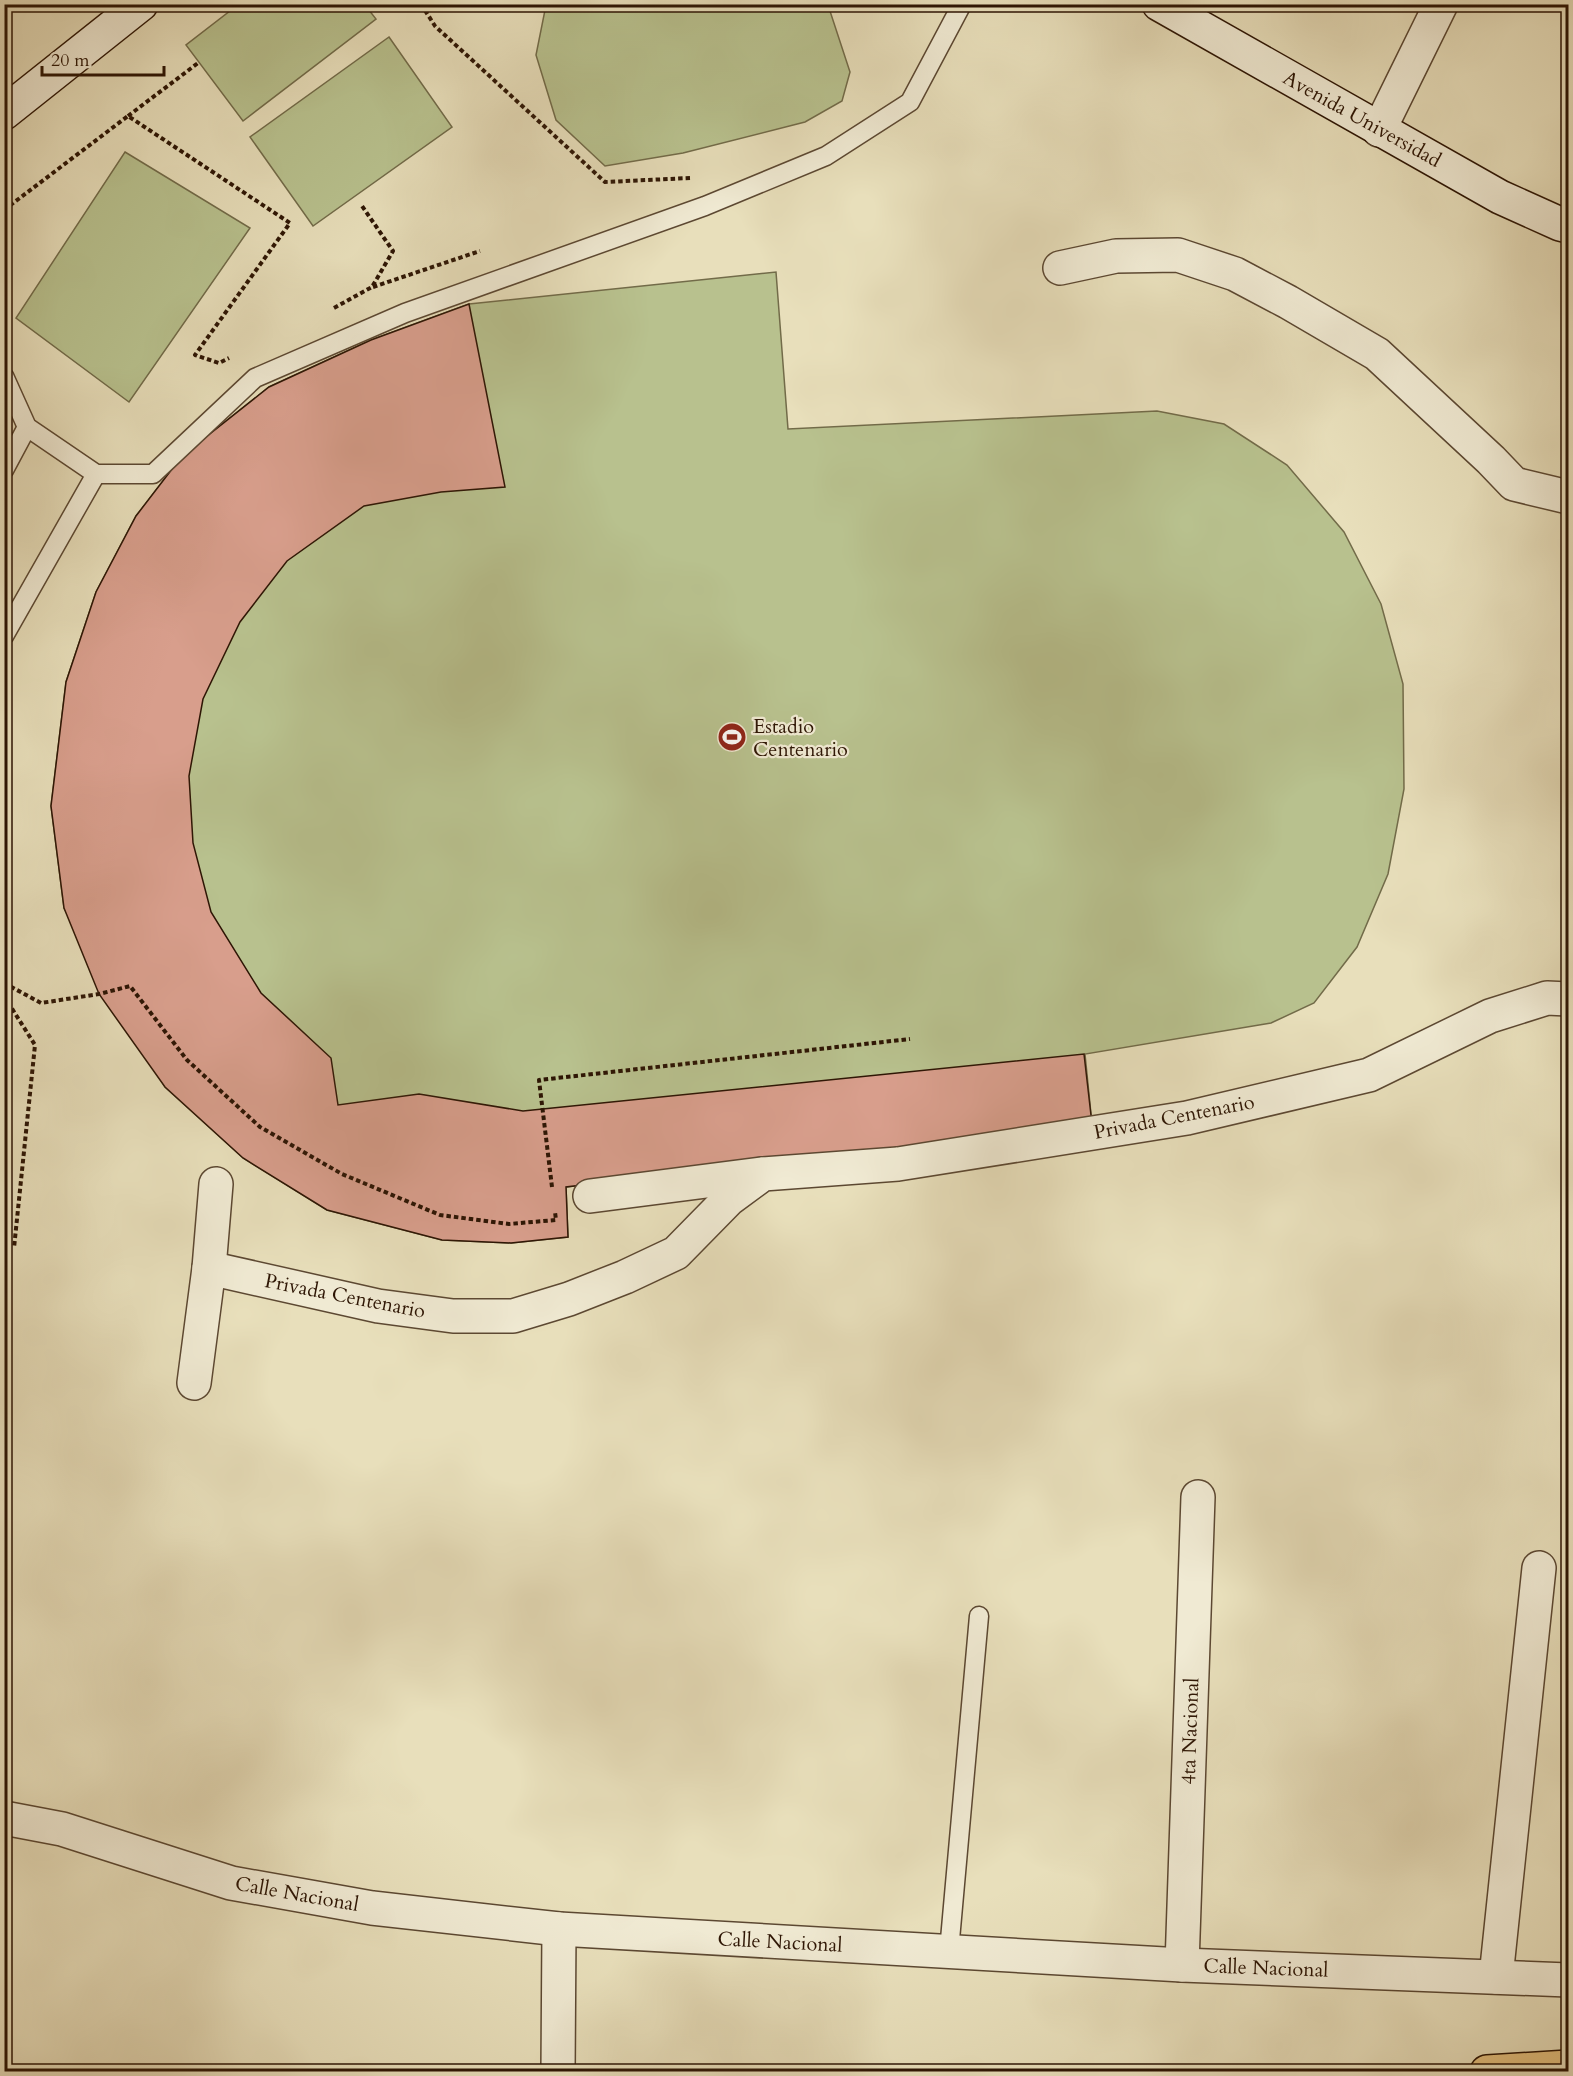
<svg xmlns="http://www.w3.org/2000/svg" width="1573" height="2076" font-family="Cardo,serif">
	<rect width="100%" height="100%" fill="#e8dfbb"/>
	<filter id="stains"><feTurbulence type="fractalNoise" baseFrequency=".00333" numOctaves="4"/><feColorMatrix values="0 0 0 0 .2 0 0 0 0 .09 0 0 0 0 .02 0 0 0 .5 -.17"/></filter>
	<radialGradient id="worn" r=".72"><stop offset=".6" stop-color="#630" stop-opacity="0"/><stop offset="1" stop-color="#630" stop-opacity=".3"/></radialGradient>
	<g fill="#b8c18e" stroke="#726b49" stroke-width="1.5">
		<polygon points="239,4 365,5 376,19 243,121 186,45"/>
		<polygon points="546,5 828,5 850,72 842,101 805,122 683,153 605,166 556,120 536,55"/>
		<polygon points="389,37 452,127 313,226 250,137"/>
		<polygon points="125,152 250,228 129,402 16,318"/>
		<polygon points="776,272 788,429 1157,411 1224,424 1287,465 1344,532 1381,604 1403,684 1404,789 1388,874 1357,947 1314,1003 1271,1023 1085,1054 1092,1124 566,1187 568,1237 511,1243 442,1240 327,1210 243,1158 165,1087 64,908 51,806 66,682 96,592 136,516 182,456 269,387 371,340 469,304"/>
	</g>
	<polygon fill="#d89e8c" stroke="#2d1504" stroke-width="1.5" points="469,304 505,487 441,492 364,506 287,561 240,622 203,699 189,776 193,843 211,912 261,993 331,1058 338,1105 419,1094 523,1111 1084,1054 1092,1124 566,1187 568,1237 511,1243 442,1240 327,1210 243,1158 165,1087 99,994 64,908 51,806 66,682 96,592 136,516 182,456 269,387 371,340"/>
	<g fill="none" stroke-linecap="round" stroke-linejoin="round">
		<g stroke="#5c4832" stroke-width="21">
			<g id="lane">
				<polyline points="4,376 27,427 96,474 153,474 255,378 405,313 705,206 826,156 910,102 962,4"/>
				<polyline points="4,470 27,427"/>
				<polyline points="4,636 96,474"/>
				<polyline points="949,1951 979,1616"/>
			</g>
		</g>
		<g stroke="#5c4832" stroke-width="36">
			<g id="street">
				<polyline points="1379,130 1441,4"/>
				<polyline points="1060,268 1116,256 1178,255 1235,274 1288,302 1377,354 1491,460 1514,484 1568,497"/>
				<polyline points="590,1196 761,1174"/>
				<polyline points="209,1268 378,1306 453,1316 513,1316 569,1299 625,1277 676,1253 729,1199 763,1174 898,1164 1187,1118 1369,1075 1490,1016 1547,998 1568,999"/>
				<polyline points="194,1383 209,1268 216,1184"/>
				<polyline points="4,1818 62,1829 231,1883 372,1908 559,1929 1182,1965 1568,1980"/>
				<polyline points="1182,1965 1198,1497"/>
				<polyline points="1496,1977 1539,1568"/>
				<polyline points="558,2072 559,1929"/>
			</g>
		</g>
		<g stroke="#2d1504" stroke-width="36">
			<g id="secondary">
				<polyline points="1159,4 1500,197 1560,224 1568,226"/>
				<polyline points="4,113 141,4"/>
			</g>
		</g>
		<g stroke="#2d1504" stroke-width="36">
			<polyline id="primary" points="1487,2072 1568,2067"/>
		</g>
		<g stroke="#2d1504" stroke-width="4" stroke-dasharray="4.5 3" stroke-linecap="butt">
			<polyline points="421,4 435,26 605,182 690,178"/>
			<polyline points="128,116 198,63"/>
			<polyline points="4,210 128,116 290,223 195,355 219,363 229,358"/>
			<polyline points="373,287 480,251"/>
			<polyline points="334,308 372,287 393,251 362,206"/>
			<polyline points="4,983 41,1003 99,994 130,986 187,1060 260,1127 342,1174 440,1215 509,1224 556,1220 555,1212"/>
			<polyline points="4,996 35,1045 14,1248"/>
			<polyline points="552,1187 539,1080 910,1039"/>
		</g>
		<use href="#lane" stroke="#f0ead3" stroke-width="18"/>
		<use href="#street" stroke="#f0ead3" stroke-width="33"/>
		<use href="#secondary" stroke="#f0ead3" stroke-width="33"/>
		<use href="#primary" stroke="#e4c07e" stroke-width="33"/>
	</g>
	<defs>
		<g id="stadium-disc" transform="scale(1.5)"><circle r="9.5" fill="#8f2418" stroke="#f0ead3"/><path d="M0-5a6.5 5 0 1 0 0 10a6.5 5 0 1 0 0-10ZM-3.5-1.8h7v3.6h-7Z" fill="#fff"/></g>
	</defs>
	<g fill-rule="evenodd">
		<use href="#stadium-disc" x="732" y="737"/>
	</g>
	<g text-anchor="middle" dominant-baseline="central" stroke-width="4.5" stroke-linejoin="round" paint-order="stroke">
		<g font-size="20" fill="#2d1504" stroke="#f0ead3">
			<text transform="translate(1362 119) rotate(29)">Avenida Universidad</text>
			<text transform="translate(1174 1117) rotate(-11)">Privada Centenario</text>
			<text transform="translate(345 1296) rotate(11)">Privada Centenario</text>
			<text transform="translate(1190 1731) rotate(-88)">4ta Nacional</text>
			<text transform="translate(297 1894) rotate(10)">Calle Nacional</text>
			<text transform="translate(780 1942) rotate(3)">Calle Nacional</text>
			<text transform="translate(1266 1968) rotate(2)">Calle Nacional</text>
		</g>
		<g font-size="20" fill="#2d1504" stroke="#f0ead3" text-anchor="start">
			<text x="753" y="726">Estadio<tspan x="753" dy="23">Centenario</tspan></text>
		</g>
	</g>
	<rect width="1573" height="2076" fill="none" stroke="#e8dfbb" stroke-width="24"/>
	<rect x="6" y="6" width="1561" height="2064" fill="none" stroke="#2d1504" stroke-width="3"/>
	<rect x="12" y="12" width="1549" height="2052" fill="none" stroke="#2d1504" stroke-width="1.5"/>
	<path d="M42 66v9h122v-9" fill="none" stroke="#2d1504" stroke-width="3"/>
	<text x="51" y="66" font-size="18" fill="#2d1504" stroke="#f0ead3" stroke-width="4.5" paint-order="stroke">20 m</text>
	<rect width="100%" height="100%" filter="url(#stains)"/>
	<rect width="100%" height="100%" fill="url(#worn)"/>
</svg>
